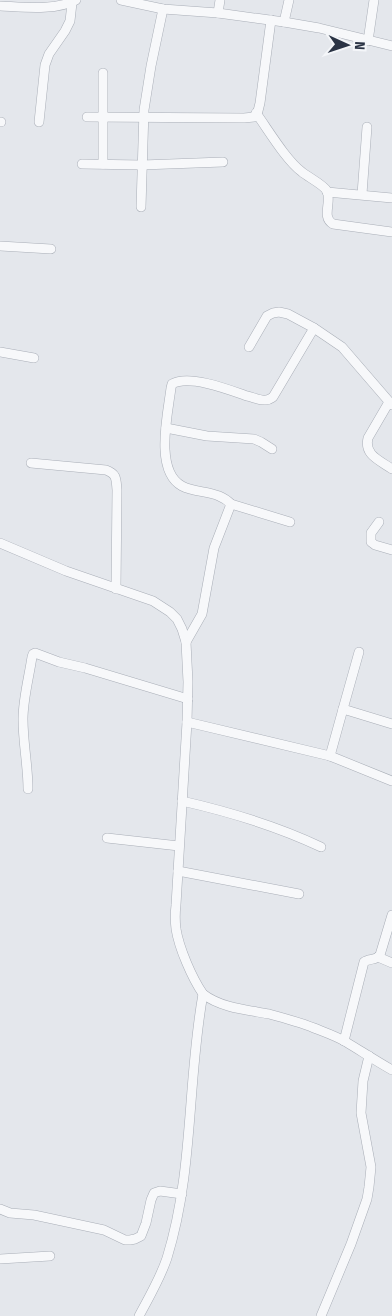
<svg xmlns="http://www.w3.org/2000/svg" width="392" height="1316" font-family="'Fira Sans Condensed',sans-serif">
	<rect width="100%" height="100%" fill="#e4e7ec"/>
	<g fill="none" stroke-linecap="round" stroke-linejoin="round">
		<g stroke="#a9aeb7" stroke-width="10">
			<g id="minor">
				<polyline points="121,0 163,9 218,13 284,22 319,28 392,46"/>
				<path d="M 0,6 C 23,7 55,11 76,0"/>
				<polyline points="218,13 220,0"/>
				<polyline points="284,22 289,0"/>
				<polyline points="368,41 374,0"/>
				<path d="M 256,113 C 269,131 286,160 302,172 C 308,177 324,185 327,191 C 332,202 321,217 333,224 L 392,232"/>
				<polyline points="87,117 244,118 254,117 258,111 260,103 271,20"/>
				<polyline points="0,122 1,122"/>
				<polyline points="39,122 45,65 49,54 65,31 70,21 72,3"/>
				<polyline points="82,164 142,165 223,162"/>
				<polyline points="103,164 103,73"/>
				<polyline points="327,192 392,198"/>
				<polyline points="362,194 367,127"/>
				<polyline points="141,207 144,110 151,66 163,9"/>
				<polyline points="0,246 51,249"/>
				<polyline points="249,347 267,316 273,313 279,312 288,314 314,328 342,347 392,405"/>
				<polyline points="0,352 34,358"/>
				<path d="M 389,402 L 368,438 C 364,455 379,460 392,469"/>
				<polyline points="166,428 207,436 254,439 261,442 272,449"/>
				<path d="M 31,463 L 106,470 C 117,474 116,479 117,490 L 116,589"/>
				<path d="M 231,504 C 228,501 224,498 219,496 C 207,491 193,492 182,486 C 154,471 168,413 171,388 L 172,384 C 189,374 230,390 247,396 C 253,397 260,401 266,400 C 269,400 270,399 273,397 L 314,328"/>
				<polyline points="379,522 371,533 371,542 375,545 392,550"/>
				<path d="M 0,543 L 66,571 L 153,601 L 170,612 L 177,619 L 182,629 L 186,642 L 188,682 L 187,722 L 176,905 C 175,913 175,921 176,929 C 179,948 192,978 203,994 C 221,1008 248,1010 269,1014 C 284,1018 299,1022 314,1028 C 324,1032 336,1036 346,1042 C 361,1051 376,1061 392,1070"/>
				<polyline points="186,642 202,614 214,548 231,504 290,522"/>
				<polyline points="343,709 359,652"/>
				<polyline points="187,722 330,756 343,709 392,724"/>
				<polyline points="330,756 392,781"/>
				<path d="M 28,789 C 28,766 23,743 23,719 C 23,699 29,677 32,657 L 33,654 L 35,653 L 59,662 L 85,668 L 188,699"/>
				<path d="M 182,801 C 230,812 277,826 321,847"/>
				<polyline points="107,838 179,846"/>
				<polyline points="178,871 299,894"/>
				<polyline points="378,957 392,963"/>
				<path d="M 344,1041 L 364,962 C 369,958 376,961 380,955 L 392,915"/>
				<polyline points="0,1209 10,1213 34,1215 104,1230 125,1240 130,1240 135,1239 141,1236 146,1223 151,1200 154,1193 160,1191 182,1194"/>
				<polyline points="0,1259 50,1256"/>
				<path d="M 139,1316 C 149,1297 160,1279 167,1258 C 194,1171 187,1082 203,994"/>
				<polyline points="321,1316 351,1244 367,1199 369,1187 371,1167 361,1113 363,1081 369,1056"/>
			</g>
		</g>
		<use href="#minor" stroke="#f7f8fa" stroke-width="9"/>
	</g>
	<g transform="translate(347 45) rotate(93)" stroke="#f4f6f9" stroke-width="4" paint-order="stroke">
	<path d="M0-4L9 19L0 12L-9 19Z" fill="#2b3445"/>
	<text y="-8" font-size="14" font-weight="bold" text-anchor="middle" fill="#2b3445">N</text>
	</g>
</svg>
